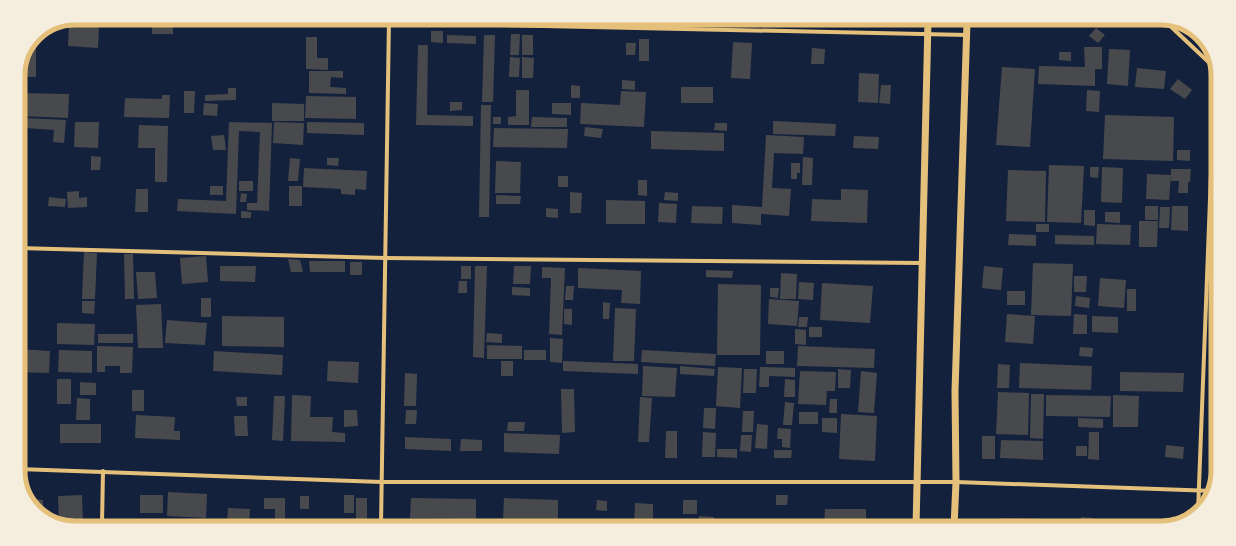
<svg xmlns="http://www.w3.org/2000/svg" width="1236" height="546" font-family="Lato,sans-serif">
	<rect width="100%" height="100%" fill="#14213d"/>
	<g fill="#48494c">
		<polygon points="69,24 99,26 98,48 68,46"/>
		<rect x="152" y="26" width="21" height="8"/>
		<polygon points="1096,28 1105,35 1098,43 1089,36"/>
		<polygon points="431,31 443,31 443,43 431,42"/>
		<polygon points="35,34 36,34 36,77 22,77 23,61"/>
		<polygon points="511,34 520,34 519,55 510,55"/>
		<polygon points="447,35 476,36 476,44 447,43"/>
		<polygon points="484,35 495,35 493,102 482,102"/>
		<rect x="522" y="35" width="11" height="20"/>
		<polygon points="306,37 317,37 317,58 328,58 328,70 306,69"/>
		<rect x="639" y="39" width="10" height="22"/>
		<polygon points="733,42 752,43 750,79 731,78"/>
		<polygon points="626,43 636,43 635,55 626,55"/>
		<polygon points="418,45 428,45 427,115 473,116 473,126 416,125"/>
		<polygon points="1084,47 1102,47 1102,69 1095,69 1095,86 1038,84 1039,66 1085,67"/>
		<polygon points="812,48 825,49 824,64 811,64"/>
		<polygon points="1109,49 1130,50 1128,86 1107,84"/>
		<polygon points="1059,52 1071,52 1071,61 1059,60"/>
		<polygon points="510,57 520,58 519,77 509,77"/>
		<polygon points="522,57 534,58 533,78 522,78"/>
		<polygon points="1002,67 1035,69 1030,147 996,145"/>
		<polygon points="1137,68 1166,71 1164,89 1135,87"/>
		<polygon points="309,71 343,71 343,78 331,77 330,87 346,88 346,94 309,93"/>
		<polygon points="859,73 879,74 878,103 858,102"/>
		<polygon points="1178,79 1192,90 1185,99 1170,89"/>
		<polygon points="622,80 635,81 635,90 622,89"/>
		<polygon points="571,85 580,86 580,98 571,98"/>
		<polygon points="881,85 891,85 890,104 879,103"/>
		<rect x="681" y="87" width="32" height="16"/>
		<polygon points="228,88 236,88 236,100 205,101 205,95 228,94"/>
		<polygon points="516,90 529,90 529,125 508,125 508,117 516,116"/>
		<polygon points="1087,90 1100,91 1099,112 1086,111"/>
		<polygon points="184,91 195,91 194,113 184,113"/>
		<polygon points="621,91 646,92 644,127 580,124 581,103 620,105"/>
		<polygon points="18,93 69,94 68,118 18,116"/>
		<polygon points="162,95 170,95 169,118 124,117 125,98 162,99"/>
		<polygon points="306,96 356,97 356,119 305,118"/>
		<polygon points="450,102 462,102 462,110 450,111"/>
		<polygon points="204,103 218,104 217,116 203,115"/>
		<polygon points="272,103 304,104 304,121 272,121"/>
		<polygon points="552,103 571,103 571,115 552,114"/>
		<polygon points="481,105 491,105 489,217 479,217"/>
		<polygon points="1105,115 1174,117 1173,161 1103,159"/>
		<rect x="493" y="117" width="8" height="7"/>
		<polygon points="532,117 567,118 567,127 531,127"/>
		<polygon points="26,118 66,120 64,143 53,142 54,130 25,128"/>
		<polygon points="773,121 836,124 835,136 773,134"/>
		<polygon points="75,122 99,122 98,148 74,147"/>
		<polygon points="229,122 272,123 269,211 247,210 247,203 257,203 260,132 239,131 236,214 177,211 178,199 226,201"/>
		<polygon points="274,122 304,123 303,145 273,143"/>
		<polygon points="307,122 364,123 364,135 307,133"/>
		<polygon points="715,123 727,123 727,131 714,130"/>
		<polygon points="139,125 168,126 167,182 155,182 155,148 138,148"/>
		<polygon points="585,127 603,129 601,138 584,136"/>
		<polygon points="494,128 568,129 567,148 493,147"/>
		<polygon points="651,131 724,133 724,151 651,149"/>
		<polygon points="224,135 226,150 213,150 211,136"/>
		<polygon points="766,135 804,137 803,154 774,153 772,188 791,189 789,216 761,214 761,225 732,223 732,205 762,207"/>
		<polygon points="854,136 879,137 878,149 853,148"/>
		<polygon points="1177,150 1190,150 1190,161 1177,160"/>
		<polygon points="91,156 101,157 100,170 91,170"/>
		<polygon points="803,157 813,158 812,185 802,185"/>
		<polygon points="290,158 300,159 298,181 288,181"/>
		<polygon points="327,158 339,158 338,166 327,165"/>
		<polygon points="496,161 521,162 520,193 495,193"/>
		<polygon points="791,163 800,163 800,173 797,173 797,179 791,179"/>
		<polygon points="1049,165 1084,166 1081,223 1047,222"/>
		<polygon points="1090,167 1099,167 1098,178 1090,177"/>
		<polygon points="1102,167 1123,168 1122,203 1101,202"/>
		<polygon points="304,168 367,171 366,190 355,189 355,195 341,194 341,189 303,187"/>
		<polygon points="1171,169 1191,169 1190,182 1188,182 1188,193 1178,193 1179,181 1171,181"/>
		<polygon points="1008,170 1046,171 1045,222 1006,221"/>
		<polygon points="1147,174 1171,175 1169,200 1146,199"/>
		<rect x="558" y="176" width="10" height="11"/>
		<polygon points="638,180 647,180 647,196 638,195"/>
		<rect x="239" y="181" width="14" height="10"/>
		<rect x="210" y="186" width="13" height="9"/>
		<rect x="289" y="186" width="13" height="20"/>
		<polygon points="136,189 148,189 148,212 135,212"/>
		<polygon points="841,189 868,190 867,223 811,221 812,199 841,200"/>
		<polygon points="79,191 79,198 87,197 87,207 68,208 67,192"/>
		<polygon points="570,192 582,193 581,213 570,213"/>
		<polygon points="665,192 678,193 678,201 664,200"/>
		<polygon points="241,193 247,194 246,202 240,202"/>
		<polygon points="496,195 521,196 520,204 496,204"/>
		<polygon points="49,197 66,199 65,207 48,206"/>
		<polygon points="606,200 645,201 645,224 606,224"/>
		<polygon points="659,203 677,204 676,223 658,222"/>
		<polygon points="692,206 723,207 722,224 691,223"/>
		<rect x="1145" y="206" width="13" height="14"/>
		<polygon points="1172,206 1188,206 1188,231 1171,230"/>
		<polygon points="1160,207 1170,207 1169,228 1159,228"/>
		<polygon points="546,208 558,209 558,218 546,217"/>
		<polygon points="1084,210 1095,210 1095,226 1084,225"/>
		<polygon points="241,211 251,212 251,218 241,218"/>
		<polygon points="1105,212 1120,212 1120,223 1105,222"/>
		<polygon points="1139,221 1158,221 1157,247 1139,247"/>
		<rect x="1036" y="224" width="13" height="8"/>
		<polygon points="1097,224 1131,225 1130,245 1096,244"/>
		<polygon points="1009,234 1036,235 1036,246 1008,245"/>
		<polygon points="1055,235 1094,236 1094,245 1055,244"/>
		<polygon points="84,252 97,253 95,299 82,299"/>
		<polygon points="124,254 133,254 134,299 125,299"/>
		<polygon points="206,256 208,282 182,284 180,258"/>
		<polygon points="288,259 300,260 303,272 291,272"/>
		<polygon points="309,261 345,261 345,272 310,272"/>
		<rect x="350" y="262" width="12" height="13"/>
		<polygon points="1033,263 1073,264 1071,316 1031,315"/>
		<polygon points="220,266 256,266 255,282 220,281"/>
		<rect x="461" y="266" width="10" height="13"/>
		<polygon points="475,266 487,266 484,358 473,357"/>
		<polygon points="514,266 531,266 530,284 513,284"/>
		<polygon points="984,266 1003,268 1001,290 982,288"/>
		<polygon points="542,267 565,268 562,335 549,334 551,278 542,278"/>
		<polygon points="578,268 641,271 640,304 621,303 622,290 578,288"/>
		<polygon points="706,270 733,271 732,278 706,277"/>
		<polygon points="136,272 155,272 157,298 138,299"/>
		<polygon points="781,273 797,274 796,299 780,299"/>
		<polygon points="1074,276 1087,276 1086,292 1074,292"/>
		<polygon points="1100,278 1126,280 1124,308 1098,306"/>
		<polygon points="459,281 467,281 467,293 458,293"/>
		<polygon points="799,282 814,283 813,300 798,299"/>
		<polygon points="822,283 873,286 870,323 820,320"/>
		<polygon points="718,284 761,285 760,355 717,355"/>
		<polygon points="566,286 574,286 573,300 565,300"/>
		<polygon points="18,287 26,288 24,301 18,301"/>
		<polygon points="512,287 530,288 530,296 512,295"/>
		<polygon points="770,288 779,288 778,298 770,297"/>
		<rect x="1127" y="289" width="9" height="22"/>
		<rect x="1007" y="291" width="18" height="14"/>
		<polygon points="1076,296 1090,298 1089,308 1075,306"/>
		<rect x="201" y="298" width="10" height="19"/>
		<polygon points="769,299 799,301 797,326 768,324"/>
		<polygon points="82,301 95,301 94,314 82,313"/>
		<polygon points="603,302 610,303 609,319 603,319"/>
		<polygon points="161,304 163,348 138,348 136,305"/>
		<polygon points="615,308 636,309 634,361 613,361"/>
		<polygon points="564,309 572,309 572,325 564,324"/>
		<polygon points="1007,314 1035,316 1033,344 1005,342"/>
		<polygon points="1074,314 1087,315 1087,334 1073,334"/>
		<polygon points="222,316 284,317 284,347 222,346"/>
		<polygon points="1092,316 1118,317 1118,333 1092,332"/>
		<polygon points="799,317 808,317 807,327 798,327"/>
		<polygon points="167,320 207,323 205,345 165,343"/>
		<polygon points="57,323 95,324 94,345 57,344"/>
		<rect x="809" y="327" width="13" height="10"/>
		<polygon points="795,329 806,330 806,345 795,344"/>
		<polygon points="487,333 502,334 502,343 486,342"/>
		<rect x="98" y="334" width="35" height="9"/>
		<polygon points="550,338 563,339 562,363 550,362"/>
		<polygon points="487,345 522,346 522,359 487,359"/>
		<polygon points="97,346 133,347 132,373 120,373 120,366 105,366 105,372 97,372"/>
		<polygon points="798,346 875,349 874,368 797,366"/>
		<polygon points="1080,347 1093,348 1092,357 1079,356"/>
		<polygon points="18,349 50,351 49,373 18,372"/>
		<polygon points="59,350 92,351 92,373 58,372"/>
		<rect x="524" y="350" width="22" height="10"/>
		<polygon points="642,350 716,354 715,366 641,362"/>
		<polygon points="214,351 283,355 282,375 213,371"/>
		<rect x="766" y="351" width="18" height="13"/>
		<polygon points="328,361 359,362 358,383 327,381"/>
		<rect x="501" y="361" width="12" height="15"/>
		<polygon points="563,361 638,364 638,374 563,371"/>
		<polygon points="1020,363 1092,366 1091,390 1019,388"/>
		<polygon points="998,364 1010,365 1009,388 997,388"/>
		<polygon points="643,366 677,368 675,397 642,396"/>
		<polygon points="680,366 715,369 714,376 680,374"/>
		<polygon points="718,367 742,368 740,408 716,406"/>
		<polygon points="760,367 795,368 795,377 769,376 769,387 759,387"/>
		<polygon points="744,369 757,369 756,393 743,393"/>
		<polygon points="838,369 851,370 850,388 838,388"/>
		<polygon points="800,371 836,372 835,391 827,391 826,405 798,404"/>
		<polygon points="861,371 877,373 874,413 858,412"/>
		<polygon points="1120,372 1184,373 1183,392 1120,391"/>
		<polygon points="405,373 417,374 416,406 404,406"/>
		<rect x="57" y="379" width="14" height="25"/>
		<polygon points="785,379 795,380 795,397 784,397"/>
		<polygon points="80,382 96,383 96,395 80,395"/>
		<polygon points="561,389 574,389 575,432 562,433"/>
		<rect x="132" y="390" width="12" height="21"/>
		<polygon points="998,392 1029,393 1028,435 996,434"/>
		<polygon points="1031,394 1044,394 1043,439 1030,438"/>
		<polygon points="292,395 311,396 310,417 333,417 332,432 345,433 345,442 291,441"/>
		<polygon points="1046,395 1111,396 1110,417 1046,416"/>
		<polygon points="1113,395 1139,396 1138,427 1113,427"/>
		<polygon points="274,396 285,396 283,441 272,440"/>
		<polygon points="236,397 247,397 247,406 237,406"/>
		<polygon points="640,397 652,398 649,442 638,442"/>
		<polygon points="77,398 90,399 90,420 76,420"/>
		<polygon points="830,399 837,399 837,413 829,413"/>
		<polygon points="785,402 794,403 792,425 783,425"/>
		<polygon points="704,408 716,408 715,429 703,428"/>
		<polygon points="344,410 357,410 358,426 344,427"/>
		<polygon points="406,410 417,410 416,424 405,424"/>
		<polygon points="743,411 754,411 753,432 742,432"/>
		<rect x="799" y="412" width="19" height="12"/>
		<polygon points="841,414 877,416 875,461 839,459"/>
		<polygon points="136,415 175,417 174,431 180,431 180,440 135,438"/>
		<polygon points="234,416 247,416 248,436 235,436"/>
		<polygon points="822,418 837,418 837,433 822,432"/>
		<polygon points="1078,418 1103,419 1103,428 1078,427"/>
		<polygon points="508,422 525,422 524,431 507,431"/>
		<rect x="60" y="424" width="41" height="19"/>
		<polygon points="757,424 768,425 767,449 755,448"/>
		<polygon points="778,428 791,429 790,448 782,447 782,439 777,439"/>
		<polygon points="666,431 677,431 677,458 665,458"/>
		<polygon points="703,432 716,433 715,457 702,457"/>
		<polygon points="1089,432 1099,432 1099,460 1088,459"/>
		<polygon points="504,433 560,435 559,454 504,452"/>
		<polygon points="741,435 752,435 751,452 740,451"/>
		<rect x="982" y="436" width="13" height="23"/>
		<polygon points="405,437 451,439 451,451 405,449"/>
		<polygon points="461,439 482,440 482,451 460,451"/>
		<polygon points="1001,440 1043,441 1043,460 1000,458"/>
		<polygon points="1166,445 1184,447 1183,459 1165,457"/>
		<rect x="1076" y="446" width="11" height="10"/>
		<polygon points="717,449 737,449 737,458 717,457"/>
		<polygon points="774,450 792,450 791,458 774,458"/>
		<polygon points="168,492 207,494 206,518 167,516"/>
		<polygon points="82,495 83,524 59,524 58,496"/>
		<rect x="140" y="495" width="23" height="18"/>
		<rect x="344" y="495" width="10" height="18"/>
		<polygon points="776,495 788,495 787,505 776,505"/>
		<rect x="300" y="496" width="9" height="13"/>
		<polygon points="264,498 285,498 285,525 275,524 275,509 264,509"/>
		<rect x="356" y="498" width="11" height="27"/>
		<polygon points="411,498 476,499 476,519 410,518"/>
		<polygon points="504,498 558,500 558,523 503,521"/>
		<polygon points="34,499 43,500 43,511 36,511 33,509"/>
		<polygon points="597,500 607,501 607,511 596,510"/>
		<rect x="683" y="500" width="14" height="14"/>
		<polygon points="635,503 653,504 653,526 634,526"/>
		<polygon points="228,508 250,509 249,524 227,524"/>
		<polygon points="825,509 866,509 866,527 824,527"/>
		<polygon points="699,516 714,517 714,526 698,526"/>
		<polygon points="1081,517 1093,518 1093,528 1081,528"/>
		<polygon points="1001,518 1045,519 1044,528 1001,527"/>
		<polygon points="1050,521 1072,522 1072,528 1049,528"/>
	</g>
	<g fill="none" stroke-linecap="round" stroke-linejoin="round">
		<g stroke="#e5c07b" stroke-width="4">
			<polyline points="221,19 967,35"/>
			<polyline points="1166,22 1217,70"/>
			<polyline points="18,248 385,258 922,263"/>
			<polyline points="18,469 382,482 956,482 1214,491"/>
			<polyline points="1198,512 1215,69"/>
			<polyline points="102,524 103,471"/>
			<polyline points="381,525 389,19"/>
		</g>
		<g stroke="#e5c07b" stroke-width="7">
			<polyline points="916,527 928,21"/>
			<polyline points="954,527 956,482 955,391 967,22"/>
		</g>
	</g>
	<path d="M0 0H1236V546H0ZM75 25H1161A50 50 0 0 1 1211 75V471A50 50 0 0 1 1161 521H75A50 50 0 0 1 25 471V75A50 50 0 0 1 75 25Z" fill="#f5edde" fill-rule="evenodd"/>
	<path fill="none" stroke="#e5c07b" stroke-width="5" d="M75 25H1161A50 50 0 0 1 1211 75V471A50 50 0 0 1 1161 521H75A50 50 0 0 1 25 471V75A50 50 0 0 1 75 25Z"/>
</svg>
